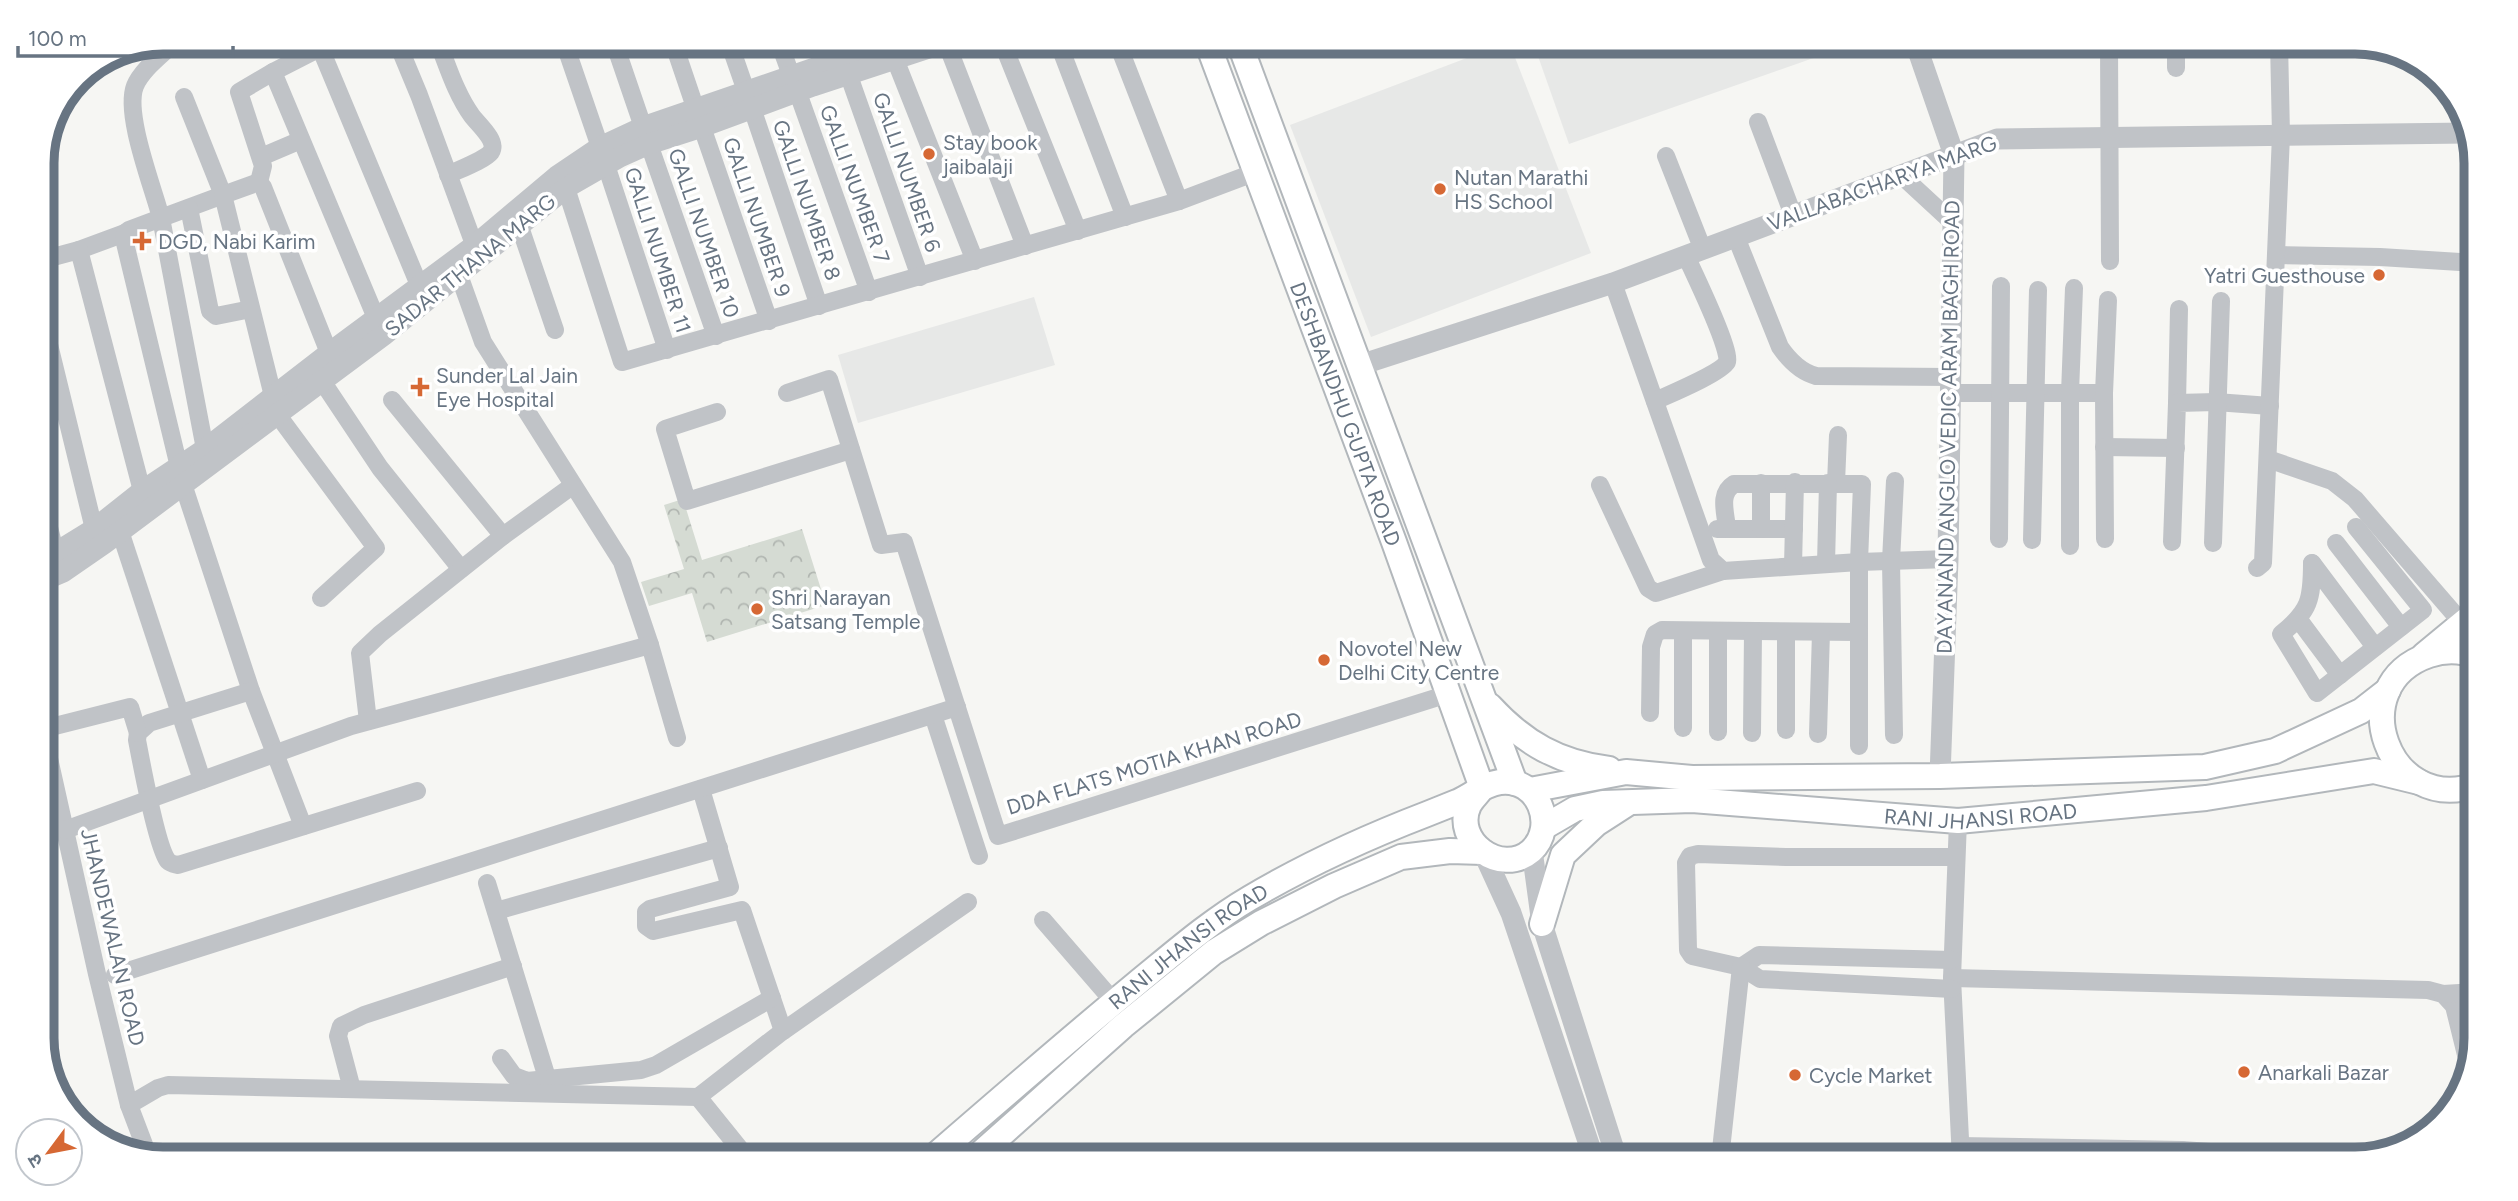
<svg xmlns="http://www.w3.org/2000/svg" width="2518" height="1201" font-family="Figtree,'Noto Sans Devanagari',sans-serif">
	<defs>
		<pattern id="park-crowns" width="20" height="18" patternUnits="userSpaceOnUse" patternTransform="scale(1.75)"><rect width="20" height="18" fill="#d5dbd3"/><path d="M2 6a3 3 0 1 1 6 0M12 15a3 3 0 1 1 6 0" fill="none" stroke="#b1b6b1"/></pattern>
	</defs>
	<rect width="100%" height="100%" fill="#f6f6f3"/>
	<g fill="#e7e8e7">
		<polygon points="1509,42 1591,253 1371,337 1290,125"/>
		<polygon points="1533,42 1859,42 1569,144"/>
		<polygon points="1034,297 1055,365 858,423 838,355"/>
	</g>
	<polygon fill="url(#park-crowns)" points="683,499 702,560 802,529 826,605 707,642 692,593 649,606 641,582 684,569 664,505"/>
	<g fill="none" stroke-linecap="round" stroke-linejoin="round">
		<g stroke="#b2b7bb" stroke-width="28">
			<g id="secondary">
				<path id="s1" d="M 1207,42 L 1394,542 L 1482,788"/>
				<polyline points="1239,42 1515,783"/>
				<polyline points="2424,655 2476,612"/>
				<path d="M 2476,656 C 2461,650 2444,650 2429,655 C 2341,685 2388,816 2476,785"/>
				<path d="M 1490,706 C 1524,743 1559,763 1609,769"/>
				<polyline points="1530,790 1626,772 1692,778 1940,776 2205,767 2275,751 2361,711 2388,690"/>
				<path id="s2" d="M 1544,827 L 1575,809 L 1603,803 L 1692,800 L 1958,821 L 2206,798 L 2374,771 L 2419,782"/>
				<polyline points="1542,924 1563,855 1596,824 1627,804"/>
				<path id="s3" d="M 931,1159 C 999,1100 1067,1041 1136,984 C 1173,954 1209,922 1250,898 C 1306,865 1367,837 1427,814 C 1437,810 1447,806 1457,802 C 1471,796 1484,784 1500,782 C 1538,777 1558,826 1531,851 C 1501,877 1452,841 1469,805 C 1472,799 1478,794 1482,788"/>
				<polyline points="974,1159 1123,1026 1214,952 1261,923 1334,886 1401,857 1450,851 1483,852"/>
			</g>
		</g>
		<g stroke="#c0c3c7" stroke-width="18">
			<path d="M 175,42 C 162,55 142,69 135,86 C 124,114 153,187 161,218 L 223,195 L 184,97"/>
			<polyline points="397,42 419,95 478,255"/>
			<path d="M 438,42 C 448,67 456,94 472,116 C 478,124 498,141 491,152 C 485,160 458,170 448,175"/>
			<polyline points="564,42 600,147"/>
			<polyline points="614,42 643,127"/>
			<polyline points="673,42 696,110"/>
			<polyline points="729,42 746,91"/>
			<polyline points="779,42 791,75"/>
			<polyline points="837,42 920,277"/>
			<polyline points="946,42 1025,246"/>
			<polyline points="1002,42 1078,231"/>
			<polyline points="1058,42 1125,217"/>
			<polyline points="1117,42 1179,201"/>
			<path d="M 1440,42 C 1450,50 1457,47 1467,42"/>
			<polyline points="2109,42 2110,261"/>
			<polyline points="2176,42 2176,68"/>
			<polyline points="895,59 975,261"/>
			<polyline points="798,93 869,292"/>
			<polyline points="752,108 819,306"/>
			<polyline points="1758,122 1793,215"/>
			<polyline points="702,127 769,321"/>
			<polyline points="649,144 716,336"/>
			<polyline points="1666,156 1703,250"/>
			<polyline points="261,157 301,140"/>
			<polyline points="606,165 667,350"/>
			<polyline points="1901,175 1953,223"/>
			<polyline points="259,182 263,166 239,92 273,72"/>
			<polyline points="566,188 622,362 1179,201 1256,172"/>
			<polyline points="189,208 210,311 216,316 251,309"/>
			<polyline points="520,227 555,330"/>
			<path d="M 1736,237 L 1780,347 C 1789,360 1801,372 1816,376 L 1951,377"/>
			<polyline points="79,250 125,233"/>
			<polyline points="2276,255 2380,257 2476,263"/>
			<polyline points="42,260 79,250 142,491"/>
			<polyline points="459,275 483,342 622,562 650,645 677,738"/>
			<polyline points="1613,283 1711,560 1723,571 1859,562 1948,559"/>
			<polyline points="42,316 94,529"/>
			<polyline points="376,318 273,72 316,50 322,52 419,285"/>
			<polyline points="322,381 380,468 461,569"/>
			<polyline points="787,393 829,379 881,545 904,542 998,836 1448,694"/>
			<polyline points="1950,393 2104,393 2105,539"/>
			<polyline points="2104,393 2108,300"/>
			<polyline points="273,396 223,195 259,182 263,187 329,353"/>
			<polyline points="392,400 503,536"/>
			<path d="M 1655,401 C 1668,395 1721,373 1727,362 C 1732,352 1693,271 1686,256"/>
			<polyline points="2177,403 2179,309"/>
			<polyline points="717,412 665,429 687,501 851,450"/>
			<polyline points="277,414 376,548 321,598"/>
			<polyline points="2104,447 2176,448"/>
			<polyline points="2268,459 2332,481 2355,499 2463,624"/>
			<polyline points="179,467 124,239 125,233 129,230 161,218 205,449"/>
			<polyline points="1836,483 1838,435"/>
			<polyline points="183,484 251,691 303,826"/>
			<polyline points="1600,485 1648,588 1656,593 1723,571"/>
			<polyline points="42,500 56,555"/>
			<polyline points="1717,529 1794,529"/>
			<path d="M 1727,529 C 1726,513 1718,494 1734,484 L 1862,484 L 1859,562 L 1859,746"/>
			<polyline points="1761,529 1761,483"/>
			<polyline points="120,531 202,780"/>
			<polyline points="1999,539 2001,286"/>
			<polyline points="2032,540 2038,290"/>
			<polyline points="2172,542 2177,403 2216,402 2270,406"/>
			<polyline points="2213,543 2221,301"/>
			<polyline points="2336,543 2401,627"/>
			<polyline points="2070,546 2070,393 2074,288"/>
			<path d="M 2312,563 C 2312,599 2310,611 2281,634 L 2317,693 L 2423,610 L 2356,527"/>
			<polyline points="2312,563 2375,647"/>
			<polyline points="1826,564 1828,483"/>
			<polyline points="1793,566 1795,482"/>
			<polyline points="2257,568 2263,563 2281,135 2279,42"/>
			<polyline points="2299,620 2340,675"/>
			<polyline points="1683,631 1683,728"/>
			<path d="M 251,691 L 149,723 L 138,733 L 137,740 C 141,761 157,848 168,861 C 171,864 174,864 178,865 L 417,791"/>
			<polyline points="1650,713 1651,647 1655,634 1662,630 1859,632"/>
			<polyline points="933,715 979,856"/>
			<polyline points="368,721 360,653 380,634 503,536 572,486"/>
			<polyline points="42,727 97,974 129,1105 148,1155"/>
			<polyline points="43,729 130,707 138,733"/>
			<polyline points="1786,730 1786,632"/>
			<polyline points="1718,732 1718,631"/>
			<polyline points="1752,733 1753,632"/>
			<polyline points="1818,734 1821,632"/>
			<polyline points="1894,735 1891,561 1895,481"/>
			<polyline points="701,789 730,887 650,909 646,912 646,926 653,931 742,910 783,1031"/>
			<polyline points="1958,821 1952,978 1961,1159"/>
			<polyline points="65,830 351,726 650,645"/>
			<polyline points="487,883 548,1081"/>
			<polyline points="496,911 719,848"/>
			<polyline points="1043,920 1114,1002"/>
			<polyline points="1741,967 1759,955 1952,960"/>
			<polyline points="115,975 957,707"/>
			<polyline points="1952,978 2428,990 2443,994 2454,1006 2469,1067"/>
			<polyline points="1952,989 1760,979 1741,967 1692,956 1688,950 1686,863 1690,856 1698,854 1786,857 1956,857"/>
			<polyline points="2443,994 2476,992"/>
			<polyline points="501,1058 514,1076 527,1081 641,1070 656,1065 772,998"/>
			<polyline points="352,1089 338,1036 341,1026 364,1015 513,966"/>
			<polyline points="698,1097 748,1159"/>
			<polyline points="129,1105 158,1088 168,1085 698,1097 783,1031 968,902"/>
			<polyline points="1960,1146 2182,1150"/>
			<polyline points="1720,1159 1741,967"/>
			<polyline points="2181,1159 2182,1150 2310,1159"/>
		</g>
		<g stroke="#c0c3c7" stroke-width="21">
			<polyline points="1915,42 1954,155 1948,559 1940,776"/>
			<polyline points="1360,365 1613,283 1997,139 2468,133"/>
			<polyline points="42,561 94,529 142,491 205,449 329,353 475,245 557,176 600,147 643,127 890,42"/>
			<polyline points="42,581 63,572 105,543 384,335 566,188 620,157 649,144 702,127 813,86 947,42"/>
			<polyline points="1532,850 1542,924 1617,1159"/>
			<polyline points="1483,852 1511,913 1594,1159"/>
		</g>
		<use href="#secondary" stroke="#fff" stroke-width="24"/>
	</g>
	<g fill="#d66834" stroke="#fff" stroke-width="2.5">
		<circle cx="929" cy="154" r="7"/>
		<circle cx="1440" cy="189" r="7"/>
		<path d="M138.5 230.5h7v7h7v7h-7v7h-7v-7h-7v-7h7z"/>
		<circle cx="2379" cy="275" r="7"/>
		<path d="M416.5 376.5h7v7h7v7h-7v7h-7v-7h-7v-7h7z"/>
		<circle cx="757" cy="609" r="7"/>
		<circle cx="1324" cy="660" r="7"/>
		<circle cx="2244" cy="1072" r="7"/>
		<circle cx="1795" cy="1075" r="7"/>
	</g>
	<g text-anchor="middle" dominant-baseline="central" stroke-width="7" stroke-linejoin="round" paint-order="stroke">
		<g font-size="21" fill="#677482" stroke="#fff" text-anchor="start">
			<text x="943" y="142">Stay book<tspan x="943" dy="24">jaibalaji</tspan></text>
			<text x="1454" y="177">Nutan Marathi<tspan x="1454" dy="24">HS School</tspan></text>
			<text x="158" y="241">DGD, Nabi Karim</text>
			<text x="2365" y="275" text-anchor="end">Yatri Guesthouse</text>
			<text x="436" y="375">Sunder Lal Jain<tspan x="436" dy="24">Eye Hospital</tspan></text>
			<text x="771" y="597">Shri Narayan<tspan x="771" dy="24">Satsang Temple</tspan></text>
			<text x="1338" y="648">Novotel New<tspan x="1338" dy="24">Delhi City Centre</tspan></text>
			<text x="2258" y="1072">Anarkali Bazar</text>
			<text x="1809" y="1075">Cycle Market</text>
		</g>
		<g font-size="21" fill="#677482" stroke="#fff">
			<text transform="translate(907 172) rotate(71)">GALLI NUMBER 6</text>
			<text transform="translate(1882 183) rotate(-20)">VALLABACHARYA MARG</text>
			<text transform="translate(855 184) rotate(70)">GALLI NUMBER 7</text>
			<text transform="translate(807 200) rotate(71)">GALLI NUMBER 8</text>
			<text transform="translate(757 217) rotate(71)">GALLI NUMBER 9</text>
			<text transform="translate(704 233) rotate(71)">GALLI NUMBER 10</text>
			<text transform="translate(658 250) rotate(72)">GALLI NUMBER 11</text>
			<text transform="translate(470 265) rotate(-39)">SADAR THANA MARG</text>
			<text stroke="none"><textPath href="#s1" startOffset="397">DESHBANDHU GUPTA ROAD</textPath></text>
			<text transform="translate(1948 427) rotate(-89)">DAYANAND ANGLO VEDIC ARAM BAGH ROAD</text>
			<text transform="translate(1154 763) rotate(-17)">DDA FLATS MOTIA KHAN ROAD</text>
			<text stroke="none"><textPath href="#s2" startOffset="443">RANI JHANSI ROAD</textPath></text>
			<text transform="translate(113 937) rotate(77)">JHANDEWALAN ROAD</text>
			<text stroke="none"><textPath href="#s3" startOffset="334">RANI JHANSI ROAD</textPath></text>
		</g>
	</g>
	<path d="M0 0H2518V1201H0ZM163 54H2355A109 109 0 0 1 2464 163V1038A109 109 0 0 1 2355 1147H163A109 109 0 0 1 54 1038V163A109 109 0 0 1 163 54Z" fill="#fff" fill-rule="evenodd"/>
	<path fill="none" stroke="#677482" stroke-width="9" d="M163 54H2355A109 109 0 0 1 2464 163V1038A109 109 0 0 1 2355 1147H163A109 109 0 0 1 54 1038V163A109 109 0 0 1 163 54Z"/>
	<g transform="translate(49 1152) rotate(238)"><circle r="33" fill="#ffffff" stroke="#c2c7cd" stroke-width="2"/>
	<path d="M0-5L12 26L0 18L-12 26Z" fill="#d66834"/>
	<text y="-10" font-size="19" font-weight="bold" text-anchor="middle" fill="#677482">उ</text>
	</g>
	<path d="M18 46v10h215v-10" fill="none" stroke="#677482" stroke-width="3.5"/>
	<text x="28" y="46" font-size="21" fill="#677482" stroke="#ffffff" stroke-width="5" paint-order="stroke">100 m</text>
</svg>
